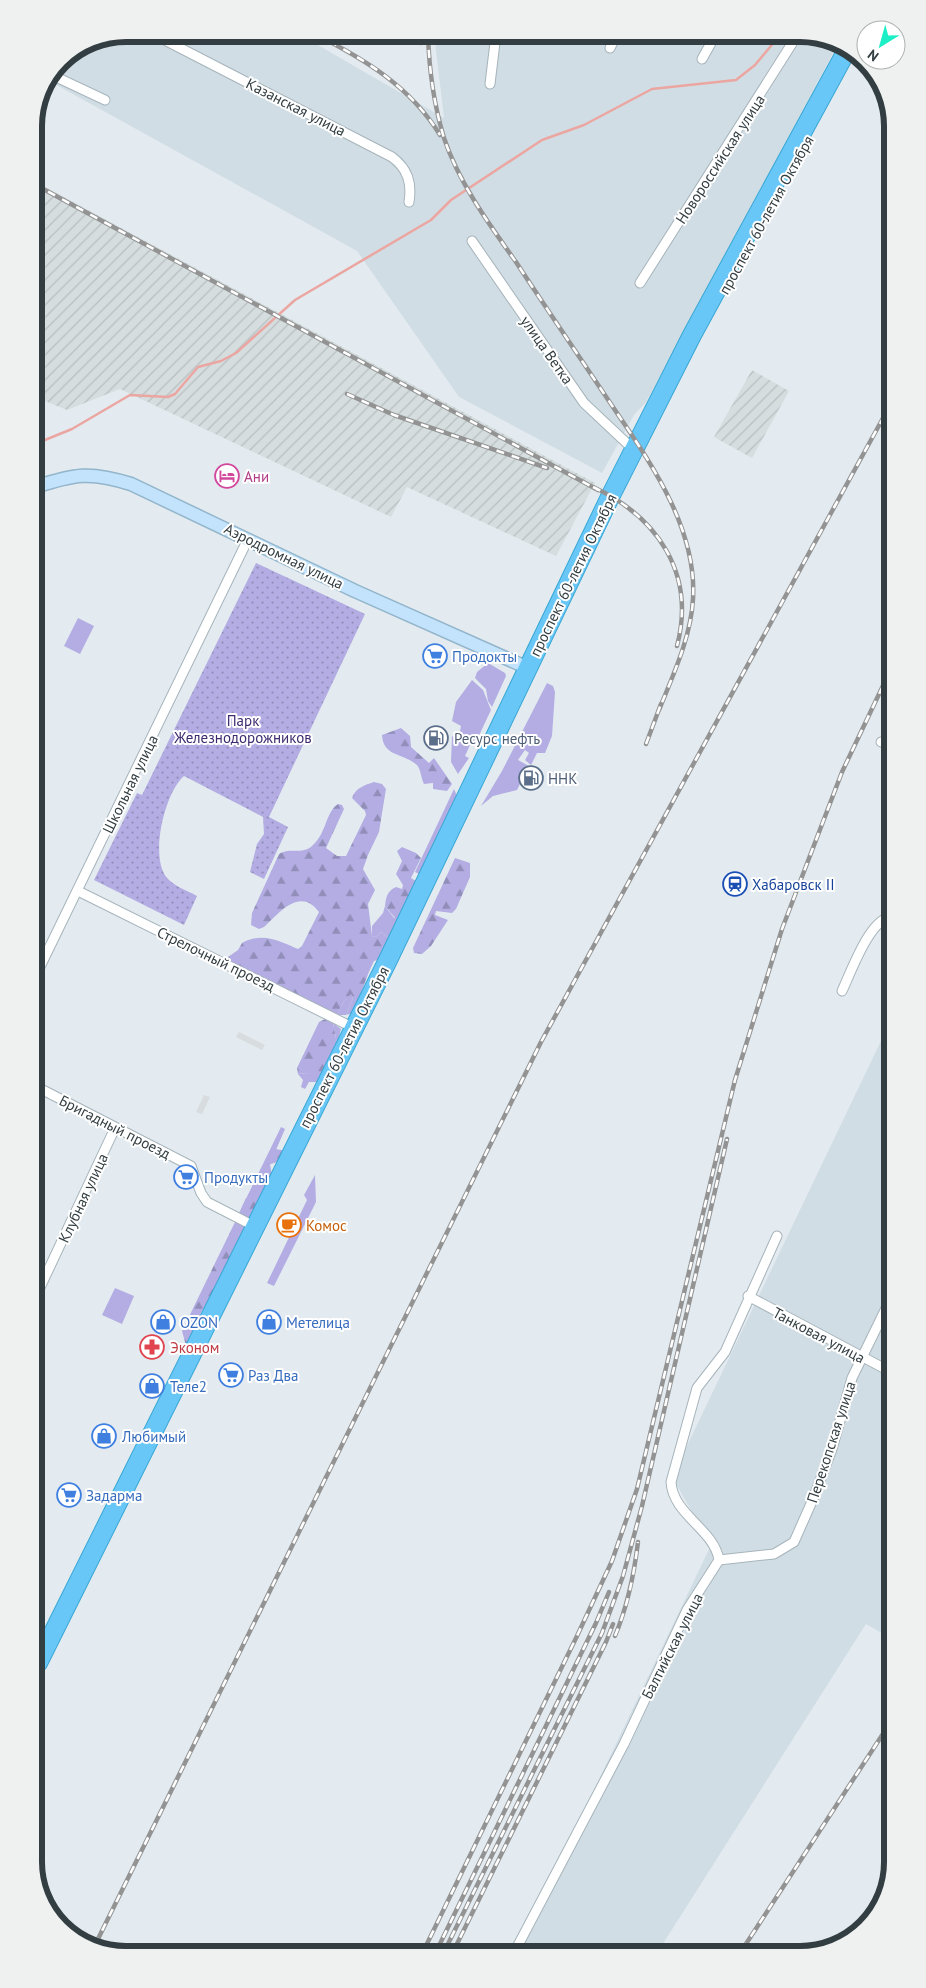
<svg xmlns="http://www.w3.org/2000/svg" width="926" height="1988" font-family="'PT Sans',sans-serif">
	<defs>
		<pattern id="industrial-furrows" width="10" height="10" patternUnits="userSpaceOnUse" patternTransform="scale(1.25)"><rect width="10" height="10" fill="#d5dddf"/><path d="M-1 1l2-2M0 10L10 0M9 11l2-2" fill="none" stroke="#b7bfc1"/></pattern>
		<pattern id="forest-firs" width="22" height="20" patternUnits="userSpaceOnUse" patternTransform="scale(1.25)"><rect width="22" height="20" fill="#b3ade3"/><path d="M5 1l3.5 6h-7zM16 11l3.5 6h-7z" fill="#928eba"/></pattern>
		<pattern id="park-dots" width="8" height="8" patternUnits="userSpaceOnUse" patternTransform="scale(1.25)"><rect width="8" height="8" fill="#b3ade3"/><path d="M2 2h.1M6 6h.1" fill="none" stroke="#928eba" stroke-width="1.8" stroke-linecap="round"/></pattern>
	</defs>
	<rect width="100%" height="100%" fill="#e3ebf0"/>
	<g fill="#d1dde4">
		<polygon points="127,34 299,34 444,118 434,34 806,34 837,46 646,402 634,415 602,473 459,397 357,251 51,82 61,61 91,41"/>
		<polygon points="890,1022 892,1639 866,1624 659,1950 517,1951 711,1545 672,1477"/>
	</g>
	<g fill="url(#industrial-furrows)">
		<polygon points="34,181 595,483 556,556 407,487 391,517 120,389 67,410 35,397"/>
		<polygon points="752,370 789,391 752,458 714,437"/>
	</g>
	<g fill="#b3ade3">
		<polygon points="78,618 94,626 80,654 64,646"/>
		<polygon points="488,663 505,673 506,676 492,707 488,701 486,689 475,678 477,672"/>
		<polygon points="472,680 483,690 491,710 475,744 459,736 461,726 452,721 456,702"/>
		<polygon points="547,683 553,686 555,692 552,736 545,753 537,753 531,765 525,760 529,753 525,750 518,760 529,766 517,790 493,796 481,806 502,771"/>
		<polygon points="452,736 470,745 465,756 469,758 458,774 451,762"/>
		<polygon points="454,789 457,796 419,874 415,872"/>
		<polygon points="385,906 394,918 398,918 389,938 381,932 376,937 372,936 372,926 383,913"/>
		<polygon points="351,993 353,998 346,1015 337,1015 344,1001"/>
		<polygon points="333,1023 341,1029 337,1044"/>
		<polygon points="307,1073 320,1078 318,1082 309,1082 305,1089 301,1087 303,1080 298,1074"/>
		<polygon points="281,1127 285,1129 270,1164 272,1176 252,1217 248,1218 239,1213"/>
		<polygon points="315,1175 316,1202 274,1286 267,1283 307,1200 304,1195"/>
		<polygon points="115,1288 134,1296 122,1324 102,1315"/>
	</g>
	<g fill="url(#forest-firs)">
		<path d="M 401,728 L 410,736 L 411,747 L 429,763 L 434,758 L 452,784 L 447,791 L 433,789 L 433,783 L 424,784 C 421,778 421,770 417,765 C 404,753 383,757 382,735 Z"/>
		<path d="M 374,782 L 382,784 L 386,789 L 379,832 L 368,855 L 363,869 L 375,890 L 368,904 L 372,936 L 376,937 L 381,932 L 389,938 L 378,960 L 374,961 C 365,979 361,996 353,1013 L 346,1015 L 353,998 L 351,994 L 344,1001 L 337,1015 L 228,960 L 228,957 L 238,950 L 242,943 C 262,932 278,940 298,949 L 302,946 L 319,912 C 300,886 279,913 264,927 L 259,929 L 251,925 L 252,913 L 279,854 C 289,847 302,855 312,846 C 327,833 325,813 338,804 L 342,805 L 344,809 L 326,848 L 337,856 L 346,856 L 366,815 L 365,811 L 352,798 C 355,788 365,785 374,782 Z"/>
		<path d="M 402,847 L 416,853 L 421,858 L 411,878 L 416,881 L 398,918 L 395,918 L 385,906 C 386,897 387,891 396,887 L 402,889 L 403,885 L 396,874 L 402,861 L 397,851 Z"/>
		<polygon points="455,858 470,863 470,877 456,909 452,913 436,911 435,915 448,920 431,946 422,954 414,953 413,948"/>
		<polygon points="325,1019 333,1023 337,1044 320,1078 315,1078 307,1073 298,1074 297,1068 319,1022"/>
		<polygon points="275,1149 282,1150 283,1156 277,1162 268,1165 266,1162"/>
		<circle cx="264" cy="1181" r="8"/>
		<polygon points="254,1197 259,1199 262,1206 259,1211 247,1215 241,1209 246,1198"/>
		<path d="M 236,1220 L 243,1223 L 245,1227 L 212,1300 C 197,1310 196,1332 186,1346 L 182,1331 Z"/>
	</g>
	<path fill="url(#park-dots)" d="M 256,563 L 365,614 L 269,817 L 288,827 L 264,879 L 250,872 L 257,844 L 264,834 L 263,817 L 184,776 C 165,792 149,857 167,878 C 174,886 188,891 197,896 L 184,925 L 94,880 L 137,793 L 142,795 Z"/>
	<g fill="#d8dcde">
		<polygon points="239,1032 265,1045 262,1050 236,1037"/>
		<polygon points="204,1095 210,1097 202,1114 196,1112"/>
	</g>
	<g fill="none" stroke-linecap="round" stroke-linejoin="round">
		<polyline stroke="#eba6a1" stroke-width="2.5" points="35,444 72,429 130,395 168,397 175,394 198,367 221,361 236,353 295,300 431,220 451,200 542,140 584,125 652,89 736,80 755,65 781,34"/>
		<g stroke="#a6b4bb" stroke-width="11">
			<g id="street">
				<path d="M 153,34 L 392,157 C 408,169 412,183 409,202"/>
				<polyline points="610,48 617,34"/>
				<polyline points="702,59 716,34"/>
				<polyline points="54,76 105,100"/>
				<polyline points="490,84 496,34"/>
				<polyline points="472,241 584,403 634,450"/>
				<polyline points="640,283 798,34"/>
				<polyline points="881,742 889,744"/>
				<polyline points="78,891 354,1028"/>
				<polyline points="36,975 248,539"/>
				<path d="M 842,991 C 851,972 869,921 890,917"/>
				<polyline points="37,1087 191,1166 201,1193 207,1202 254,1226"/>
				<polyline points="37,1294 115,1128"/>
				<polyline points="748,1296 891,1372"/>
				<polyline points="719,1560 774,1554 794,1542 813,1499 832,1449 852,1378 891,1298"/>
				<path d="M 515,1951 L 624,1744 L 687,1610 L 719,1560 C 714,1529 673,1515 671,1482 L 697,1388 L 725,1352 L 777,1236"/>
			</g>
		</g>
		<g stroke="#92b5cb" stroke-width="15">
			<path id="secondary" d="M 35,487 C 75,474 90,471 131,484 L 355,591 L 528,668"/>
		</g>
		<g stroke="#39a7d4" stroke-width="20">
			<polyline id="highway" points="38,1663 387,962 610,497 692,335 847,50"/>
		</g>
		<use href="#street" stroke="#fff" stroke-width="9"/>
		<use href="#secondary" stroke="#c2e3fb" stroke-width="12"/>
		<use href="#highway" stroke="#68c7f6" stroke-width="18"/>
		<g stroke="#939393" stroke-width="4.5">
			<g id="rail">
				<path d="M 315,34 C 364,59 410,86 440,135"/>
				<polyline points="420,34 421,43"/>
				<path d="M 428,34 C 429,69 434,105 444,138 C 459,183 489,224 516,262 C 550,314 585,365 619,416 C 655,469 697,532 693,599 C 691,637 673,675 659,710"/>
				<polyline points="34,184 598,490"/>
				<polyline points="347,394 394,415 547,468"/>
				<path d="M 593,487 C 658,517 696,574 677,646"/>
				<polyline points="646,744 661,704"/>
				<path d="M 615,1636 C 628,1605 634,1575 638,1542"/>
				<polyline points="95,1945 541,1042 888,409"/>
				<polyline points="742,1950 892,1720"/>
				<polyline points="423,1952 577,1636 612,1561 637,1489 735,1080 782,929 842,772 889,673"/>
				<polyline points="436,1952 596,1623 609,1592"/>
				<polyline points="444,1952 602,1633 623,1576 642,1506 727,1139"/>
				<polyline points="453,1952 606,1642 613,1624"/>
			</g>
		</g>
		<use href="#rail" stroke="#fff" stroke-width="2.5" stroke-dasharray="8" stroke-linecap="butt"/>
	</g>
	<defs>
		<g id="hotel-ring" transform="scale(1.25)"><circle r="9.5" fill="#fff" stroke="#d1479c" stroke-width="1.5"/><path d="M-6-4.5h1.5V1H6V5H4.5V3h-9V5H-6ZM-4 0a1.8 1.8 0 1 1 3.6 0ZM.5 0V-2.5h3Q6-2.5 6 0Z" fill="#d1479c"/></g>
		<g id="supermarket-ring" transform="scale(1.25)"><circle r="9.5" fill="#fff" stroke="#3f7fe0" stroke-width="1.5"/><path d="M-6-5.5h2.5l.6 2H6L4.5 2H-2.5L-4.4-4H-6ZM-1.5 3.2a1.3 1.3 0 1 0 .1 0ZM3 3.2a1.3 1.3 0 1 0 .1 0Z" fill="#3f7fe0"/></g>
		<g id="fuel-ring" transform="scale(1.25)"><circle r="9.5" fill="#fff" stroke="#5c6f8a" stroke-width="1.5"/><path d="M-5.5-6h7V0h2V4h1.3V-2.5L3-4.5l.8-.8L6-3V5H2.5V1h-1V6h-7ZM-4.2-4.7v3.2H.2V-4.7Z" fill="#5c6f8a"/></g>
		<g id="station-ring" transform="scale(1.25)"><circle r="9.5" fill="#fff" stroke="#1a4fb4" stroke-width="1.5"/><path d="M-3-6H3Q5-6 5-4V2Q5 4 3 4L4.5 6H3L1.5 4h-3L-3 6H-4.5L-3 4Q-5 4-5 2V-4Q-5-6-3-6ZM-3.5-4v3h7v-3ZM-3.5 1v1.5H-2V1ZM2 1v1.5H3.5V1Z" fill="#1a4fb4"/></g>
		<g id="cafe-ring" transform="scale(1.25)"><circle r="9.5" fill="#fff" stroke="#e8710a" stroke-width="1.5"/><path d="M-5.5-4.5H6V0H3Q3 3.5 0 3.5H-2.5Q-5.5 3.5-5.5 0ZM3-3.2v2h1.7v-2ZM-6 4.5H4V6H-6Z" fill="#e8710a"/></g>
		<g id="shop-ring" transform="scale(1.25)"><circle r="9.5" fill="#fff" stroke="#3f7fe0" stroke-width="1.5"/><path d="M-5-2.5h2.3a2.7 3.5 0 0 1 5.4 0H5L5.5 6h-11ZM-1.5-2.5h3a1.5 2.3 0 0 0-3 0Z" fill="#3f7fe0"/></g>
		<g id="pharmacy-ring" transform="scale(1.25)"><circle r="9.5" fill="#fff" stroke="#e0444e" stroke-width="1.5"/><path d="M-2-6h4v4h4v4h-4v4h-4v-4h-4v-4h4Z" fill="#e0444e"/></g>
	</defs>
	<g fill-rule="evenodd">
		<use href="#hotel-ring" x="227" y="476"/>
		<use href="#supermarket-ring" x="435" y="656"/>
		<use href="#fuel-ring" x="436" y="738"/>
		<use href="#fuel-ring" x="531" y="778"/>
		<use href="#station-ring" x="735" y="884"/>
		<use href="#supermarket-ring" x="186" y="1177"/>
		<use href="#cafe-ring" x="289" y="1225"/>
		<use href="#shop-ring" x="163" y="1322"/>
		<use href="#shop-ring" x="269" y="1322"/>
		<use href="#pharmacy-ring" x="152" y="1347"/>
		<use href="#supermarket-ring" x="231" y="1375"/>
		<use href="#shop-ring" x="152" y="1386"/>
		<use href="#shop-ring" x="104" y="1436"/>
		<use href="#supermarket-ring" x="69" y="1495"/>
	</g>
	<g text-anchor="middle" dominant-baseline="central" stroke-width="4" stroke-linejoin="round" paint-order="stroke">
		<g font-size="15" fill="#333e42" stroke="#fff">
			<text transform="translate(296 107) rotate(27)">Казанская улица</text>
			<text transform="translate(720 159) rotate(-57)">Новороссийская улица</text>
			<text transform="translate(766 215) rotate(-61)">проспект 60-летия Октября</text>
			<text transform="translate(547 350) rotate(55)">улица Ветка</text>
			<text transform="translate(284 556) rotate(26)">Аэродромная улица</text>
			<text transform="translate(573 575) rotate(-64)">проспект 60-летия Октября</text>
			<text transform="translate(130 784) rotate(-64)">Школьная улица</text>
			<text transform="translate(216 959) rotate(26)">Стрелочный проезд</text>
			<text transform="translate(344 1047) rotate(-63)">проспект 60-летия Октября</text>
			<text transform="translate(115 1127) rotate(27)">Бригадный проезд</text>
			<text transform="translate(83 1198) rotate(-65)">Клубная улица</text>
			<text transform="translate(819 1335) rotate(28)">Танковая улица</text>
			<text transform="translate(831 1442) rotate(-72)">Перекопская улица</text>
			<text transform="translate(672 1646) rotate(-63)">Балтийская улица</text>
		</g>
		<g font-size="15" fill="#b23c85" stroke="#fff" text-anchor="start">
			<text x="244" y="476">Ани</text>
		</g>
		<g font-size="15" fill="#366cbe" stroke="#fff" text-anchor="start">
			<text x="452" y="656">Продокты</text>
			<text x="204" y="1177">Продукты</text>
			<text x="180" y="1322">OZON</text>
			<text x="286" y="1322">Метелица</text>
			<text x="248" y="1375">Раз Два</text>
			<text x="170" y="1386">Теле2</text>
			<text x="122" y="1436">Любимый</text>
			<text x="86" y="1495">Задарма</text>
		</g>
		<g font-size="15" fill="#3e2b6f" stroke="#fff">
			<text x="243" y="720">Парк<tspan x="243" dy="17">Железнодорожников</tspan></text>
		</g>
		<g font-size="15" fill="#4e5e75" stroke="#fff" text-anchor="start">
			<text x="454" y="738">Ресурс нефть</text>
			<text x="548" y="778">ННК</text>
		</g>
		<g font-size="15" fill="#164399" stroke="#fff" text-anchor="start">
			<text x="752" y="884">Хабаровск II</text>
		</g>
		<g font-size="15" fill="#c56008" stroke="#fff" text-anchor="start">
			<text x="306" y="1225">Комос</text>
		</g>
		<g font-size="15" fill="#be3a42" stroke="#fff" text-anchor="start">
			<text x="170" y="1347">Эконом</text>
		</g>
	</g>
	<path d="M0 0H926V1988H0ZM126 42H800A84 84 0 0 1 884 126V1862A84 84 0 0 1 800 1946H126A84 84 0 0 1 42 1862V126A84 84 0 0 1 126 42Z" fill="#eff0f0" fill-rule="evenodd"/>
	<path fill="none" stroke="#333e42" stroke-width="6" d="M126 42H800A84 84 0 0 1 884 126V1862A84 84 0 0 1 800 1946H126A84 84 0 0 1 42 1862V126A84 84 0 0 1 126 42Z"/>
	<g transform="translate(881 45) rotate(217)"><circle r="24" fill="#ffffff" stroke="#adb2b3"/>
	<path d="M0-4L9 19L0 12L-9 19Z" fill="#1ceec6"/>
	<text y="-8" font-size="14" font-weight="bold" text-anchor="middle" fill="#333e42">N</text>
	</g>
</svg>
